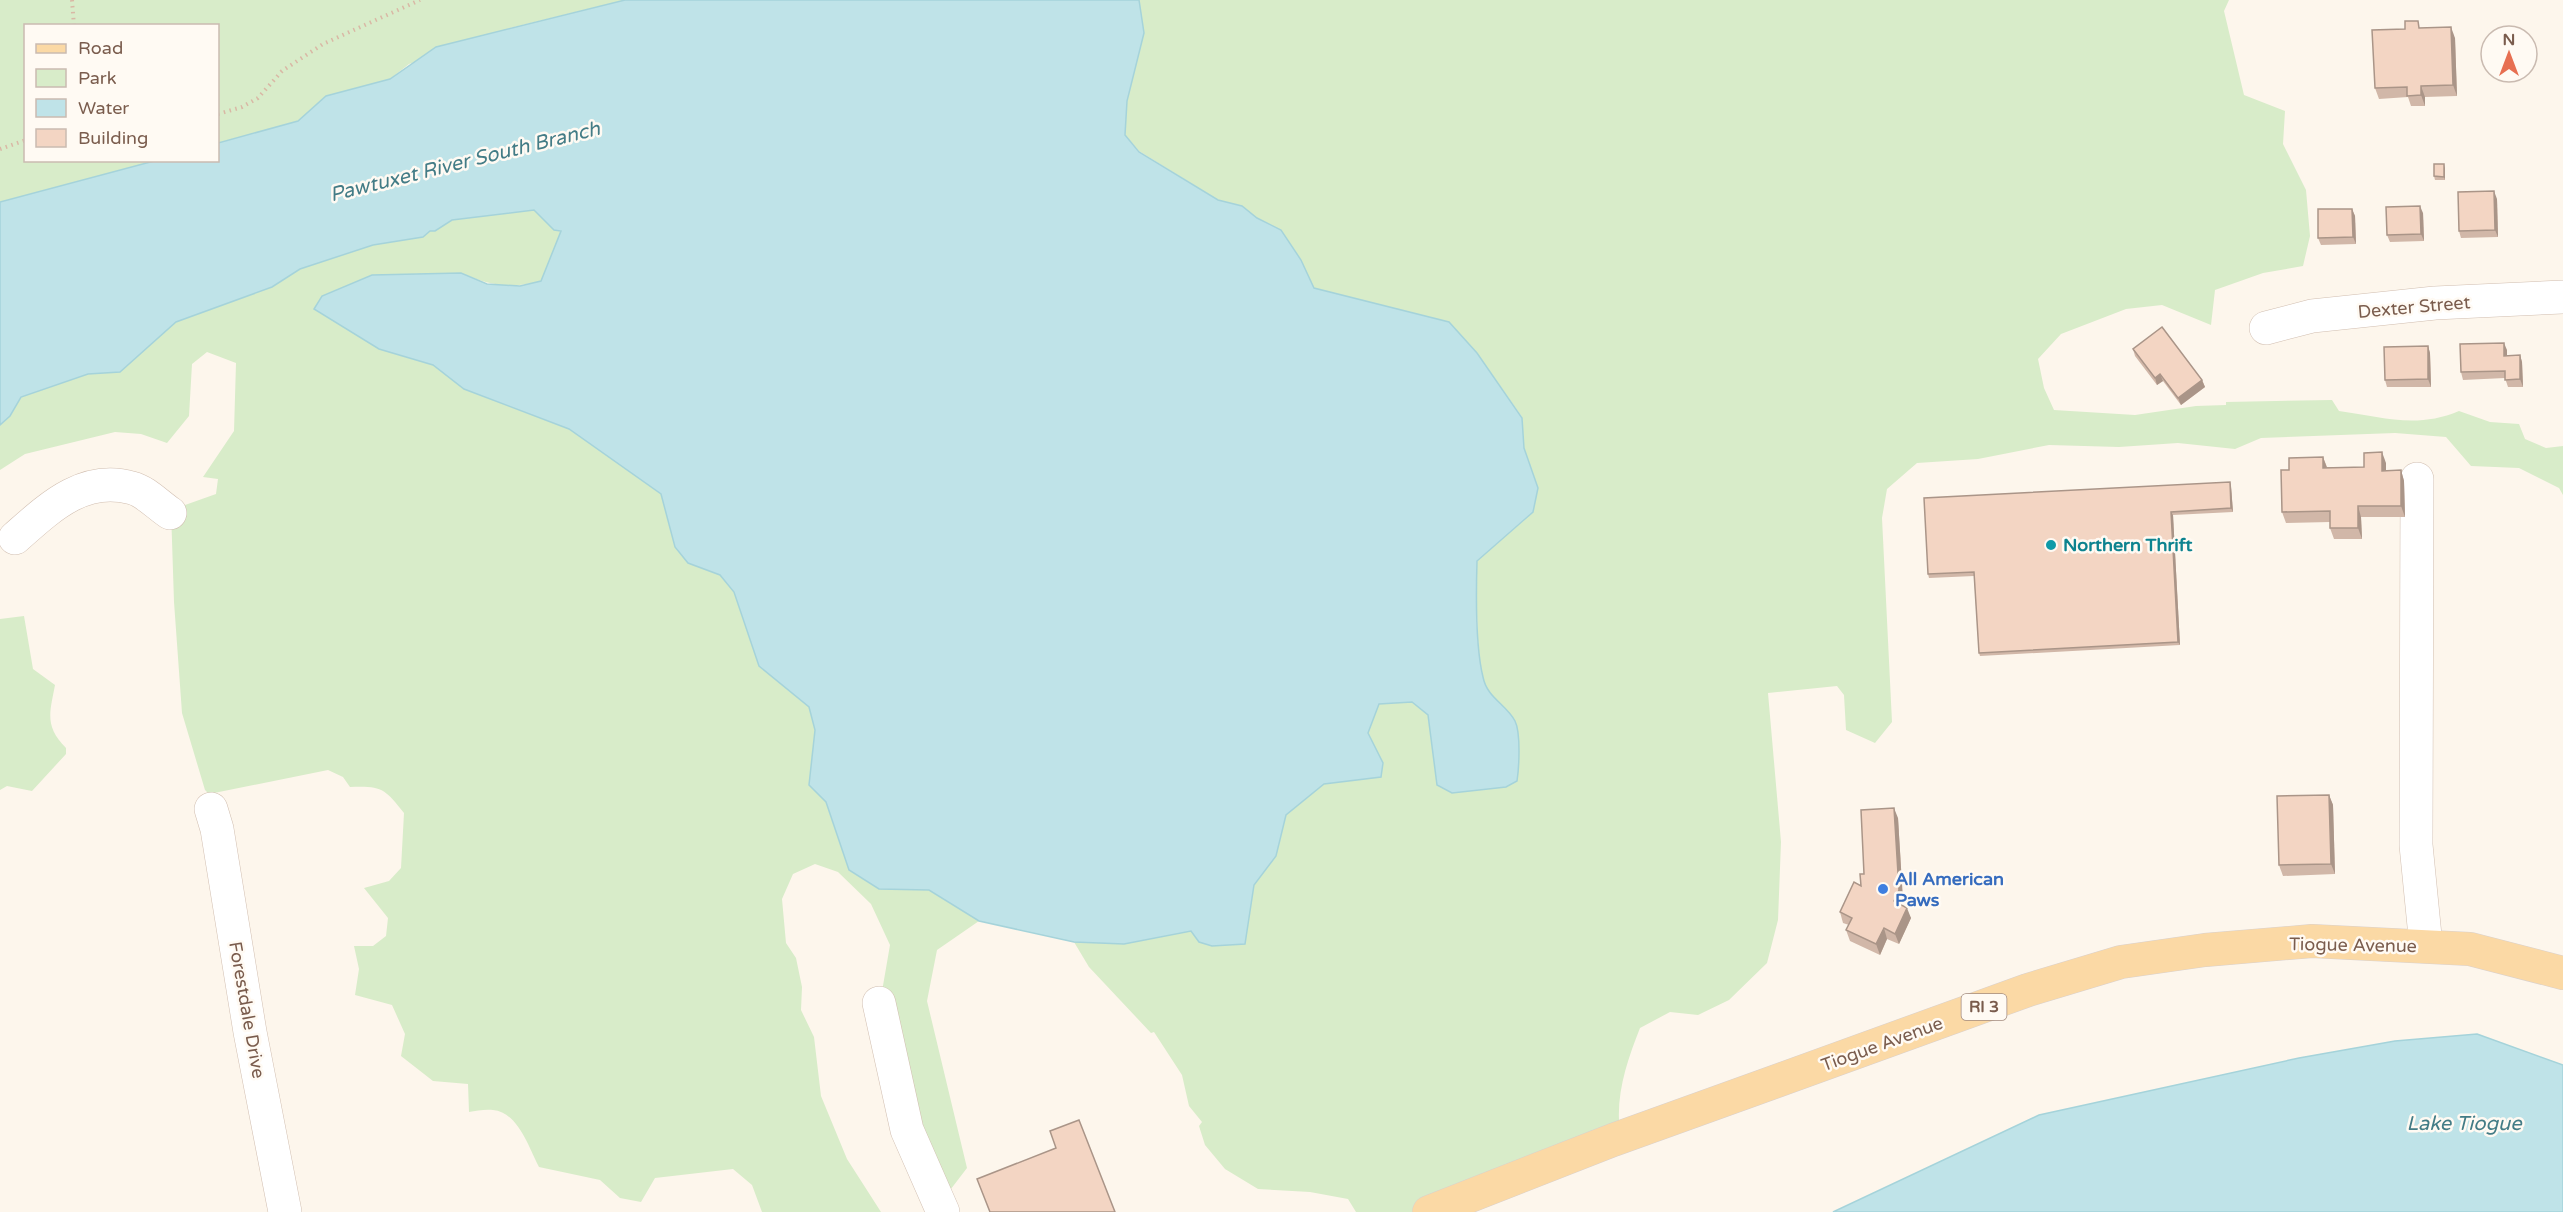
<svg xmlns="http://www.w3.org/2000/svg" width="2563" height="1212" font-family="'Varela Round',sans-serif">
	<rect width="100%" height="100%" fill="#fdf6ec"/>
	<g fill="#d8ecc9">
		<polygon points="0,0 625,0 510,28 409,64 390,79 326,96 298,121 218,143 218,26 26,26 26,160 154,161 0,202"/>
		<path d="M 1139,0 L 2229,0 L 2224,11 L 2244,95 L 2285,111 L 2283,144 L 2306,190 L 2310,236 L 2303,266 L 2263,273 L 2215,290 L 2211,325 L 2162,305 L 2126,309 L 2061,334 L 2038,359 L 2044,388 L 2054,410 L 2135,415 L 2196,406 L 2226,405 L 2226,402 L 2332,400 L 2339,411 C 2382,417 2417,429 2459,411 L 2490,422 L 2519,424 L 2525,439 L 2546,448 L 2563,446 L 2563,495 L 2559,488 L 2519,468 L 2471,466 L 2446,437 L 2395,433 L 2261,438 L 2235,449 L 2178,443 L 2119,447 L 2049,445 L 1978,459 L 1917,463 L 1887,489 L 1882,518 L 1892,722 L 1875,743 L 1846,730 L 1844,695 L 1837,686 L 1768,693 L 1781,842 L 1778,920 L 1767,963 L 1729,1000 L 1698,1015 L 1670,1012 L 1640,1028 C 1627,1061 1615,1096 1620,1132 L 1420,1212 L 1356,1212 L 1348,1199 L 1310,1192 L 1258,1189 L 1225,1169 L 1205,1145 L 1199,1126 L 1202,1122 L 1189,1106 L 1182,1075 L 1154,1032 L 1151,1033 L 1089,967 L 1074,942 L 1124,944 L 1191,930 L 1199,942 L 1245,943 L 1254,885 L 1276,856 L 1286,815 L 1324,784 L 1381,777 L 1383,763 L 1368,733 L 1379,704 L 1412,702 L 1428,715 L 1437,785 L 1516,722 C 1507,713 1494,703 1487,691 C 1475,671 1477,587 1477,561 L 1533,512 L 1538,488 L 1524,448 L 1522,417 L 1477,353 L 1449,322 L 1314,288 L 1301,260 L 1281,230 L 1257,218 L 1242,206 L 1218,200 L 1139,151 L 1125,135 L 1127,101 L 1143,33 Z"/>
		<path d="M 534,210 L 554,230 L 561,231 L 541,281 C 510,289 491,286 461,273 L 379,349 L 433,365 L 464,389 L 569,429 L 661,494 L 675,547 L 688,563 L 720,575 L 734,592 L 759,666 L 809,707 L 815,730 L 809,785 L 826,802 L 849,870 L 879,889 L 929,890 L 979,921 L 937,950 L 927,1001 L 967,1168 L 944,1198 L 880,1003 L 890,945 L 871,904 L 838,872 L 815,864 L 793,874 L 782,899 L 786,943 L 796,958 L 802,987 L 801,1010 L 814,1037 L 821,1096 L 847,1159 L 881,1212 L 762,1212 L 752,1185 L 733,1169 L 655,1178 L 641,1202 L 620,1198 L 600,1180 L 539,1167 C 529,1148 518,1112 493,1110 C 485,1109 476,1111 469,1112 L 468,1084 L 433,1081 L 401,1056 L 405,1034 L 392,1005 L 355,995 L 359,969 L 354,946 L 373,946 L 386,936 L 388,918 L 364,888 L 389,881 L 401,868 L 404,813 C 384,788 382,786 350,787 L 343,777 L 328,770 L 209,794 L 205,790 L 182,713 L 174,602 L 171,510 L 216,494 L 218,479 L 203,477 L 234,431 L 236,363 L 207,352 L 192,364 L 189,416 L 167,443 L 141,434 L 115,432 L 25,454 L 0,470 L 0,425 L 10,416 L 21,397 L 88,374 L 120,371 L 176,322 L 272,287 L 300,269 L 373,245 L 423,237 L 430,231 L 435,230 L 452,220 Z"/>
		<path d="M 24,616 L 33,669 L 55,685 C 50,712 44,726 66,748 L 66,754 L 32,791 L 7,786 L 0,790 L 0,619 Z"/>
	</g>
	<g fill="#bfe3e8" stroke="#a5d3da" stroke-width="1.5">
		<path d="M 625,0 L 1139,0 L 1144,33 L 1127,101 L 1125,135 L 1139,152 L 1218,200 L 1242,206 L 1257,218 L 1281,230 L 1301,260 L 1314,288 L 1449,322 L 1477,353 L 1522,418 L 1524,448 L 1538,488 L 1533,512 L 1477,561 C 1476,594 1475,645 1483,677 C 1487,698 1506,704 1515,721 C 1521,733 1519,768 1517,781 L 1506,787 L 1452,793 L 1437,785 L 1428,715 L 1412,702 L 1379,704 L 1368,733 L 1383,763 L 1381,777 L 1324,784 L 1286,815 L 1276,856 L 1254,885 L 1245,944 L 1212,946 L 1199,942 L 1191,931 L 1124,944 L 1074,942 L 979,921 L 929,890 L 879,889 L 849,870 L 826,802 L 809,785 L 815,730 L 809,707 L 759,666 L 734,592 L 720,575 L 688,563 L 675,547 L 661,494 L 569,429 L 464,389 L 433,365 L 379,349 L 314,309 L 322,296 L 372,275 L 461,273 L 487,284 L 520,286 L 541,281 L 561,231 L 554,230 L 534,210 L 452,220 L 435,231 L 430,231 L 423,237 L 373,245 L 300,269 L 272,287 L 176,322 L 120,372 L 88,374 L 21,397 L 10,416 L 0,425 L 0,202 L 154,161 L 218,160 L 218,143 L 298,121 L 326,96 L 390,79 L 436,47 Z"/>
		<polygon points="2477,1034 2563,1065 2563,1212 1833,1212 2039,1115 2299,1058 2395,1041"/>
	</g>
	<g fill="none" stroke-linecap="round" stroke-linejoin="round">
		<g stroke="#d1beb0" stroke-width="34">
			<g id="minor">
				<polyline points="2266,328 2312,316 2435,303 2563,297"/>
				<polyline points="2417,479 2416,845 2426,946"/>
				<path d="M 15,538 C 48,509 83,474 132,488 C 145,491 159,506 170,513"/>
				<polyline points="211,809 217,829 250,1032 285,1212"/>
				<polyline points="879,1003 907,1130 943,1212"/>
			</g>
		</g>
		<g stroke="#dad1cd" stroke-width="34">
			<polyline id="major" points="1429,1212 1613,1140 1774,1082 2028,990 2121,962 2205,950 2312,941 2470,949 2563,973"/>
		</g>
		<g stroke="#d9b8a5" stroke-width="4" stroke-dasharray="1.5 4.5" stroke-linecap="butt">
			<polyline points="72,0 74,26"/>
			<polyline points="218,114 242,107 258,98 282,71 323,44 420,0"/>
			<polyline points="0,149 26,140"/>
		</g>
		<use href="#minor" stroke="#fff" stroke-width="33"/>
		<use href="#major" stroke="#fbd9a5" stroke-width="33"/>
	</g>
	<g fill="#d1b7a8">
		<polygon points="2421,28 2455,38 2457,96 2425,97 2425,106 2411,106 2408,97 2379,99 2375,88"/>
		<polygon points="2445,168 2445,180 2435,180 2434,176"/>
		<polygon points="2497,199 2498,237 2461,238 2459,231"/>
		<polygon points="2352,209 2355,216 2356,244 2321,245 2318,238"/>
		<polygon points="2423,213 2424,241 2390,242 2387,235"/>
		<polygon points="2428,346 2430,353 2431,387 2387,387 2385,380"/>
		<polygon points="2133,349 2202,380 2205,387 2181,405 2163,381 2157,385 2135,356"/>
		<polygon points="2507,350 2507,356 2520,355 2522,362 2523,387 2508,387 2505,378 2463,380 2461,372"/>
		<polygon points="2323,457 2327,467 2364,467 2386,463 2386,471 2401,470 2404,481 2405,517 2361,517 2362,539 2334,539 2330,528 2330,522 2286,523 2282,512 2289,470"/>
		<polygon points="2230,482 2231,486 2233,512 2173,515 2180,645 1980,656 1979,653 1974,576 1929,578 1928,574"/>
		<polygon points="2329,795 2333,805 2335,874 2283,876 2279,865"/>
		<polygon points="1898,818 1903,901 1901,905 1911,918 1899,944 1887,939 1880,955 1850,941 1846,930 1849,925 1843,923 1840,912 1861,886 1864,874"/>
	</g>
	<g fill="#aa9588">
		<polygon points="2451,27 2455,38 2457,96 2453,85"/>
		<polygon points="2421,86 2425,97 2425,106 2421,95"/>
		<polygon points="2444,164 2445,168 2445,180 2444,177"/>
		<polygon points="2494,191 2497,199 2498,237 2495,230"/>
		<polygon points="2420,206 2423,213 2424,241 2421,234"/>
		<polygon points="2352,209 2355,216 2356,244 2353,237"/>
		<polygon points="2504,343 2507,350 2507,363 2504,356"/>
		<polygon points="2428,346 2430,353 2431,387 2428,379"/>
		<polygon points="2520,355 2522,362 2523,387 2520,379"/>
		<polygon points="2160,374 2163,381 2157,385 2155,378"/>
		<polygon points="2202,380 2205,387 2181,405 2178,398"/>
		<polygon points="2382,452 2386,463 2386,482 2382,471"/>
		<polygon points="2323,457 2327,468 2323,468"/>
		<polygon points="2401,470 2404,481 2405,517 2401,506"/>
		<polygon points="2230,482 2231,486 2233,512 2231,508"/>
		<polygon points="2358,506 2361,517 2362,539 2358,528"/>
		<polygon points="2171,512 2173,515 2180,645 2178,642"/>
		<polygon points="2329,795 2333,805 2335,874 2331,864"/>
		<polygon points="1894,808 1898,818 1903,901 1898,912 1894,901"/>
		<polygon points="1907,908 1911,918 1899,944 1895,934"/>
		<polygon points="1884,928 1887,939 1880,955 1876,944"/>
	</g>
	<g fill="#f3d5c3" stroke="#aa9588" stroke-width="1.5">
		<polygon points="2405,21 2418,21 2419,28 2451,27 2453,85 2421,86 2421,95 2407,96 2407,87 2375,88 2372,30 2405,29"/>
		<polygon points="2434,164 2444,164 2444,177 2434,176"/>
		<polygon points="2494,191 2495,230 2459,231 2458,192"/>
		<polygon points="2420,206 2421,234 2387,235 2386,207"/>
		<polygon points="2318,209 2352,209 2353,237 2318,238"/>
		<polygon points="2162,327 2202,380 2178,398 2160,374 2155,378 2133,349"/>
		<polygon points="2504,343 2504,356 2520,355 2520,379 2505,380 2505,371 2461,372 2460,344"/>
		<polygon points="2428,346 2428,379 2385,380 2384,347"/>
		<polygon points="2382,452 2382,471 2401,470 2401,506 2358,506 2358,528 2330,528 2330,511 2282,512 2281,470 2289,470 2289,458 2323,457 2323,468 2364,467 2364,453"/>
		<polygon points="2230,482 2231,508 2171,512 2178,642 1979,653 1974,572 1928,574 1924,498"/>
		<polygon points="2329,795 2331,864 2279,865 2277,796"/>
		<polygon points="1894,808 1899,890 1894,901 1907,908 1895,934 1884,928 1876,944 1846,930 1852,918 1840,912 1854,882 1861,886 1860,874 1864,874 1861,810"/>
		<polygon points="1079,1120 1115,1212 990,1212 977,1179 1056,1148 1050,1131"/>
	</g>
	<circle fill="#0f9aa8" stroke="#fffaf3" stroke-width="2" cx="2051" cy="545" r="6"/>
	<circle fill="#3f7fe0" stroke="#fffaf3" stroke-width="2" cx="1883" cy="889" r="6"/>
	<g text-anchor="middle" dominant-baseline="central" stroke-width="5" stroke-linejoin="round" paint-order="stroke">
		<rect fill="#fffaf3" stroke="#a28b7f" stroke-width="1.5" x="1961.5" y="994" width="45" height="26" rx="4.5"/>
		<g font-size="16" font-weight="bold" fill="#7a5c4d">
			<text x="1984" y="1007">RI 3</text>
		</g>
		<g font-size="18" fill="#7a5c4d" stroke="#fffaf3">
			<text transform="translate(2414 307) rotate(-5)">Dexter Street</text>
			<text transform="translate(2353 945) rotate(1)">Tiogue Avenue</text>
			<text transform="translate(247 1010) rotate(80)">Forestdale Drive</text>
			<text transform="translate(1882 1044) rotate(-20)">Tiogue Avenue</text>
		</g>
		<g font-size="18" font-weight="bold" fill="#0d838f" stroke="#fffaf3" text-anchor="start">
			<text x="2063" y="545">Northern Thrift</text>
		</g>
		<g font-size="18" font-weight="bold" fill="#366cbe" stroke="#fffaf3" text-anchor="start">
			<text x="1895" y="879">All American<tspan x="1895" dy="21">Paws</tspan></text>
		</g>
		<g font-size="20" font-style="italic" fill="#437c86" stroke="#fffaf3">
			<text transform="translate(465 162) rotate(-14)">Pawtuxet River South Branch</text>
			<text x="2464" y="1124">Lake Tiogue</text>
		</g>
	</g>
	<rect x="24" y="24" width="195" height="138" fill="#fffaf3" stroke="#cabbb1" stroke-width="1.5"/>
	<rect x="36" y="44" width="30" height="9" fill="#fbd9a5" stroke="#cabbb1" stroke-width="1.5"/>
	<text x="78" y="54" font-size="18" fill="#7a5c4d">Road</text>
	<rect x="36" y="69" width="30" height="18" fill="#d8ecc9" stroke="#cabbb1" stroke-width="1.5"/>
	<text x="78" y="84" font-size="18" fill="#7a5c4d">Park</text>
	<rect x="36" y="99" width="30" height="18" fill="#bfe3e8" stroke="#cabbb1" stroke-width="1.5"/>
	<text x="78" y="114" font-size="18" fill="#7a5c4d">Water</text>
	<rect x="36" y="129" width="30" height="18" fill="#f3d5c3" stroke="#cabbb1" stroke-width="1.5"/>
	<text x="78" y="144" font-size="18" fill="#7a5c4d">Building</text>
	<g transform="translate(2509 54)"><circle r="28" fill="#fffaf3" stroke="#cabbb1" stroke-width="1.5"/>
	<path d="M0-4.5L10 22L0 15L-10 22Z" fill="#e76f51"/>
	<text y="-9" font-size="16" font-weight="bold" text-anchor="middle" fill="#7a5c4d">N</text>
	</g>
</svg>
